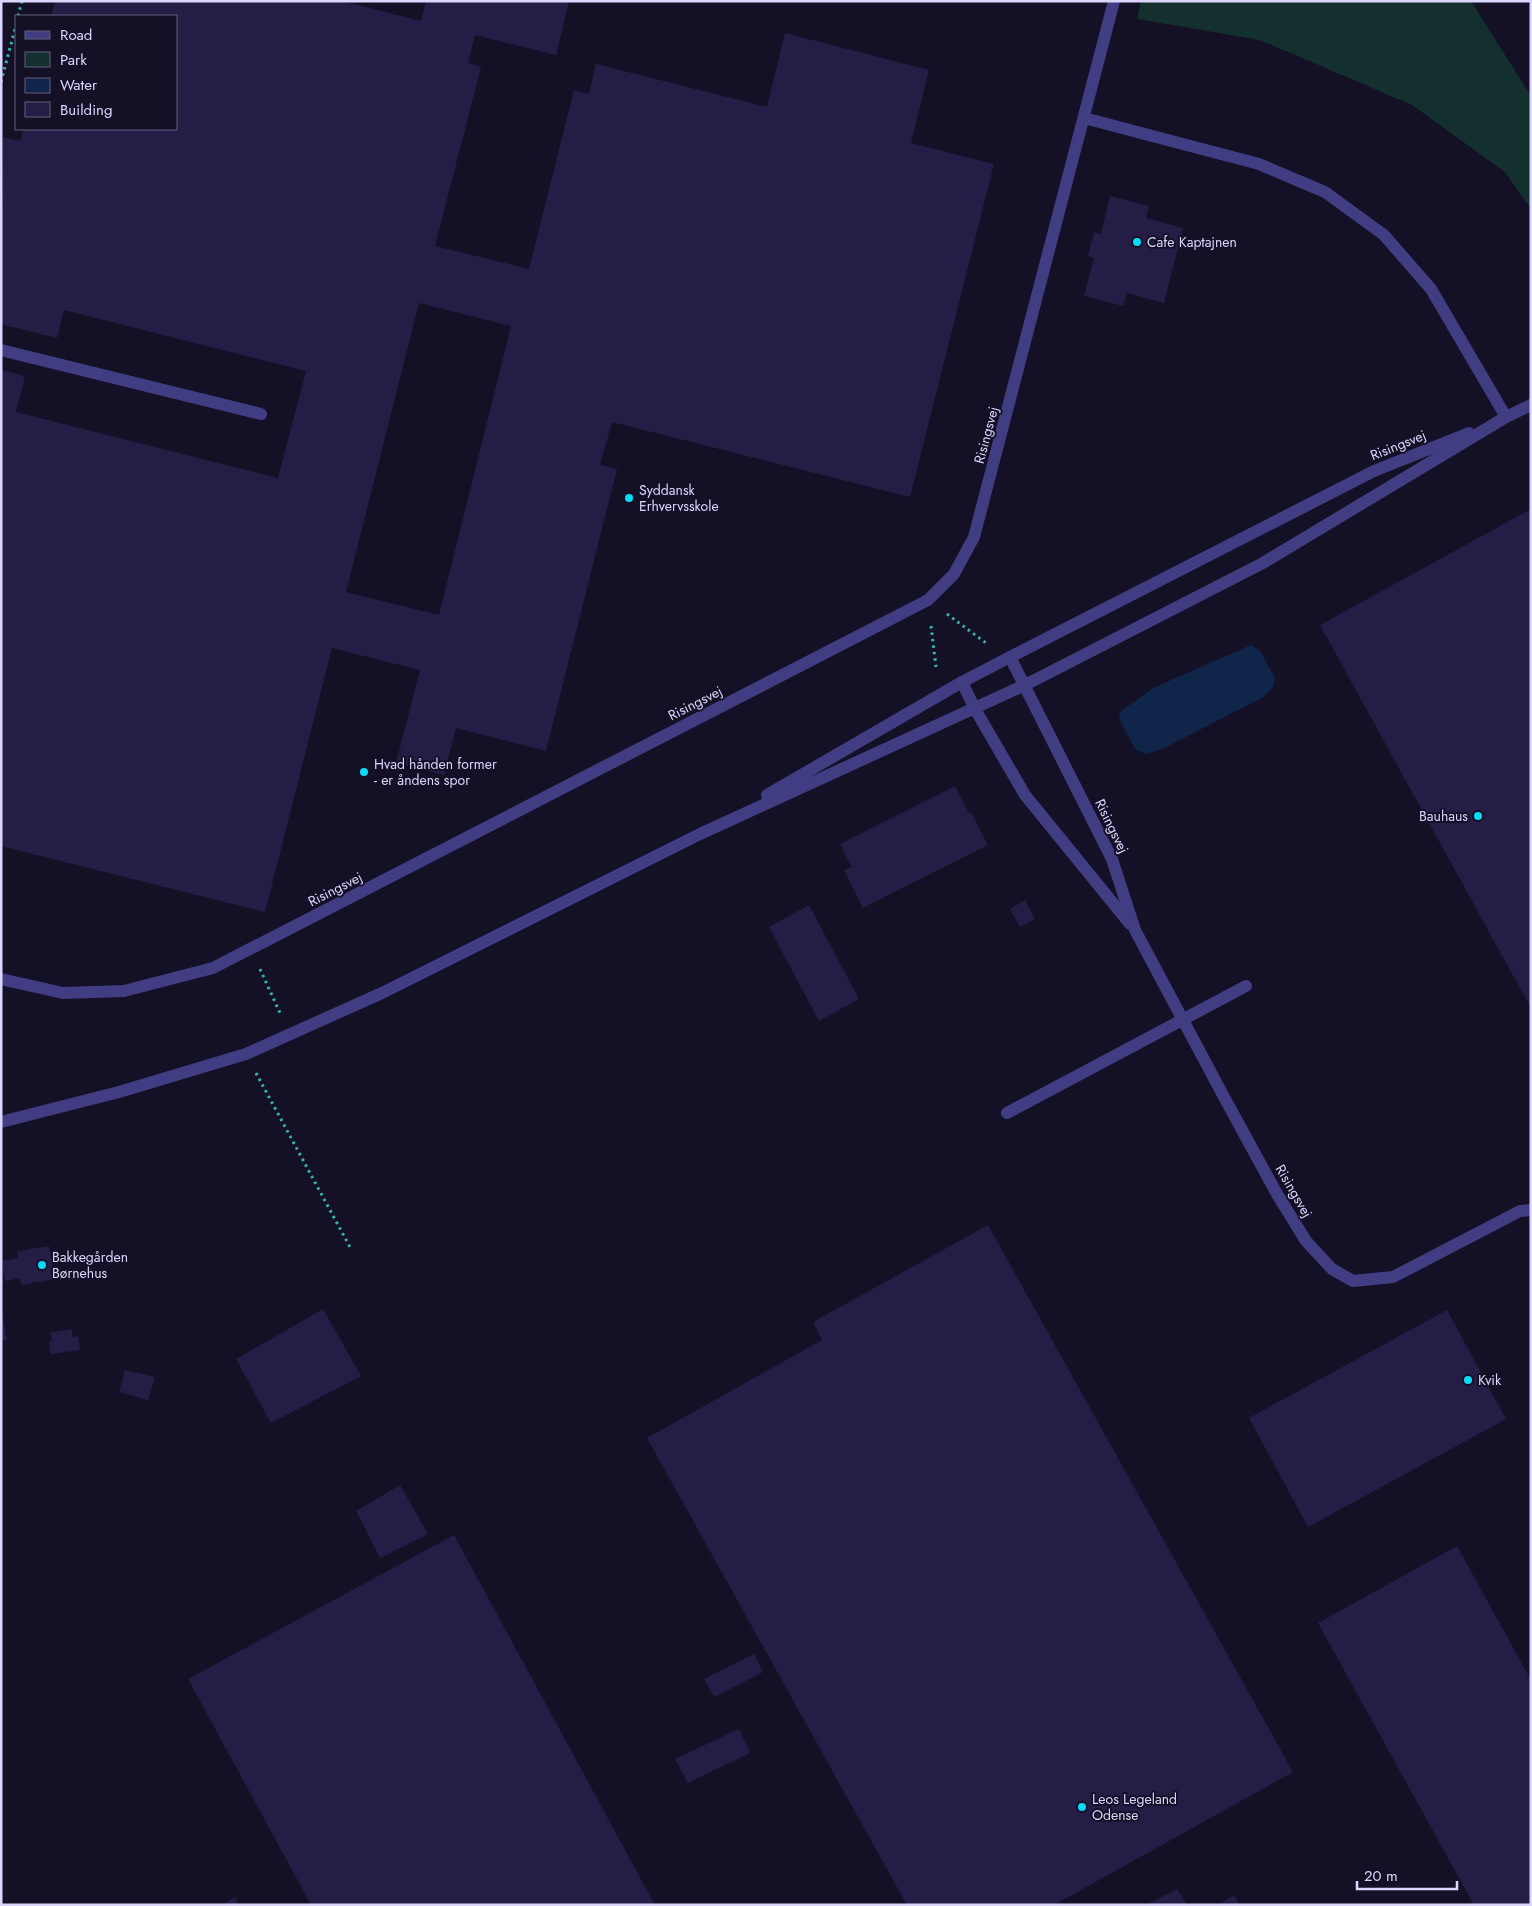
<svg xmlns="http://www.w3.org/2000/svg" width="1532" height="1906" font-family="Jost,sans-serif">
	<rect width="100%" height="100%" fill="#141026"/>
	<polygon fill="#13302f" points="1141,1 1471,1 1531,96 1531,209 1505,172 1412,105 1260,40 1137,19"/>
	<polygon fill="#10254a" points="1251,645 1260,651 1275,678 1273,687 1262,698 1160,750 1146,754 1135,749 1119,719 1121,711 1153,688"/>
	<g fill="#261d46" fill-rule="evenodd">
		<path d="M 55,1 L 342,1 L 421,21 L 426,1 L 569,1 L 556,55 L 475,35 L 468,63 L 481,67 L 435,246 L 529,269 L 574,90 L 589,94 L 596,64 L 767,107 L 785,33 L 929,70 L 911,143 L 994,164 L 910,497 L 612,422 L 600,465 L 617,469 L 546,751 L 456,728 L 444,775 L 396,763 L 420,670 L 332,648 L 265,912 L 1,846 L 1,370 L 25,376 L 16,412 L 278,478 L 306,371 L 64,310 L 57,338 L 1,324 L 3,137 L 20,141 L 23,129 L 176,129 L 176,16 L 51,16 ZM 419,303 L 511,326 L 439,615 L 346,592 Z"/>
		<polygon points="1110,196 1149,206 1146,218 1183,228 1164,303 1127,293 1123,306 1084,296 1094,258 1088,256 1094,232 1101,234"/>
		<polygon points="1531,509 1531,1008 1320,625"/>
		<polygon points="955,786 969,813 971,812 988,845 863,908 844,870 852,867 840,844"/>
		<polygon points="1025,900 1035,919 1020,927 1010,909"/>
		<polygon points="809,905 859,999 819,1021 769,927"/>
		<polygon points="988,1225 1293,1772 1054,1905 907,1905 647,1438 822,1340 813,1322"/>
		<polygon points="49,1246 55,1279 21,1285 20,1278 5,1281 2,1261 18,1258 17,1251"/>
		<polygon points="323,1309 361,1376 271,1423 236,1359"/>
		<polygon points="1447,1310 1506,1419 1308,1527 1249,1418"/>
		<polygon points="2,1312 7,1340 1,1341 1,1313"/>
		<polygon points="72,1329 72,1337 78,1336 80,1350 51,1354 49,1341 52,1341 51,1332"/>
		<polygon points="125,1370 155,1377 148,1400 119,1392"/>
		<polygon points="400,1485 428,1534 380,1558 356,1511"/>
		<polygon points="454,1535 655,1905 311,1905 188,1679"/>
		<polygon points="1457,1546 1531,1680 1531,1905 1474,1905 1318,1623"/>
		<polygon points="754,1654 763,1672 714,1697 704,1679"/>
		<polygon points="739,1729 750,1753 688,1783 675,1759"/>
		<polygon points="1177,1889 1187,1905 1146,1905"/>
		<polygon points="1234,1895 1240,1905 1218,1905"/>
		<polygon points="235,1897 239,1905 222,1905"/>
	</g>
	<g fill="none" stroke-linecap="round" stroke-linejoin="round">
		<g stroke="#34b4af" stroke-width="3" stroke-dasharray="2.5 4" stroke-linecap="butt">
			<polyline points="18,16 22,1"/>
			<polyline points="1,82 16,25"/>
			<polyline points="947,614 986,643"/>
			<polyline points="931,626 936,667"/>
			<polyline points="260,969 280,1013"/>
			<polyline points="256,1073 351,1249"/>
		</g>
		<g stroke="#413d83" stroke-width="12">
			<polyline points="1,350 261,414"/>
			<polyline points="1007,1113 1246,986"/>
		</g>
		<g stroke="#413d83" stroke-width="12">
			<polyline points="1084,118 1259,164 1325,192 1384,235 1431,289 1506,417"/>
			<polyline points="1010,657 1112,859 1135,930 1224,1097 1277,1194 1306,1241 1332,1269 1353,1281 1393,1277 1520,1211 1531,1210"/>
			<polyline points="962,682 975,709 1025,795 1130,924"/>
			<polyline points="1,979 63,993 124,991 213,968 928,600 954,574 974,537 1114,1"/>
		</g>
		<g stroke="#413d83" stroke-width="12">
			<polyline points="767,795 962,682 1010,657 1374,471 1469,433"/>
			<polyline points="1,1122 119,1092 246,1054 382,993 700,834 1025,685 1263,563 1506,417 1531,405"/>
		</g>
	</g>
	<g fill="#09dbf7" stroke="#141026" stroke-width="2">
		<circle cx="1137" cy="242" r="5"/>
		<circle cx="629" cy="498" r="5"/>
		<circle cx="364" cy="772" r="5"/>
		<circle cx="1478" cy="816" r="5"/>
		<circle cx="42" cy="1265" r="5"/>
		<circle cx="1468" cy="1380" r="5"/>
		<circle cx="1082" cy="1807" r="5"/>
	</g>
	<g text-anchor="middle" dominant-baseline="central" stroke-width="4" stroke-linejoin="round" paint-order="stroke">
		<g font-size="14" fill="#dcd6fe" stroke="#141026" text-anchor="start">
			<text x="1147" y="242">Cafe Kaptajnen</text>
			<text x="639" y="490">Syddansk<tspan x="639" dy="16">Erhvervsskole</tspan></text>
			<text x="374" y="764">Hvad hånden former<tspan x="374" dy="16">- er åndens spor</tspan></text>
			<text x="1468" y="816" text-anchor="end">Bauhaus</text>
			<text x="52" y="1257">Bakkegården<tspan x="52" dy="16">Børnehus</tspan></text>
			<text x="1478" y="1380">Kvik</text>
			<text x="1092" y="1799">Leos Legeland<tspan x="1092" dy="16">Odense</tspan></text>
		</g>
		<g font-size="14" fill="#dcd6fe" stroke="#141026">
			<text transform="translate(986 435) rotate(-75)">Risingsvej</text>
			<text transform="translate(1398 445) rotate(-22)">Risingsvej</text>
			<text transform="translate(695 703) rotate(-27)">Risingsvej</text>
			<text transform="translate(1112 826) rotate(64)">Risingsvej</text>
			<text transform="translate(335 889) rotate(-27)">Risingsvej</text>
			<text transform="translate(1294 1191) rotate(60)">Risingsvej</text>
		</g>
	</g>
	<rect width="1532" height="1906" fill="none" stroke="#dcd6fe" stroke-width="5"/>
	<rect x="15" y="15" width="162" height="115" fill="#141026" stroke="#645f7c"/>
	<rect x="25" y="31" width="25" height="8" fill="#413d83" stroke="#645f7c"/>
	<text x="60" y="40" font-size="15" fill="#dcd6fe">Road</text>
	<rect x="25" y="52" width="25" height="15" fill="#13302f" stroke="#645f7c"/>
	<text x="60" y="65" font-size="15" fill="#dcd6fe">Park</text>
	<rect x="25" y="78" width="25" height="15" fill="#10254a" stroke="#645f7c"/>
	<text x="60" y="90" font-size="15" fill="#dcd6fe">Water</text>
	<rect x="25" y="102" width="25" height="15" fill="#261d46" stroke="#645f7c"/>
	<text x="60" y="115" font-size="15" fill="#dcd6fe">Building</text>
	<path d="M1357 1881v8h100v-8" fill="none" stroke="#dcd6fe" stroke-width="2.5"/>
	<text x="1364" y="1881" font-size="15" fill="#dcd6fe" stroke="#141026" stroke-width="4" paint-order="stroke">20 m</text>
</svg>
